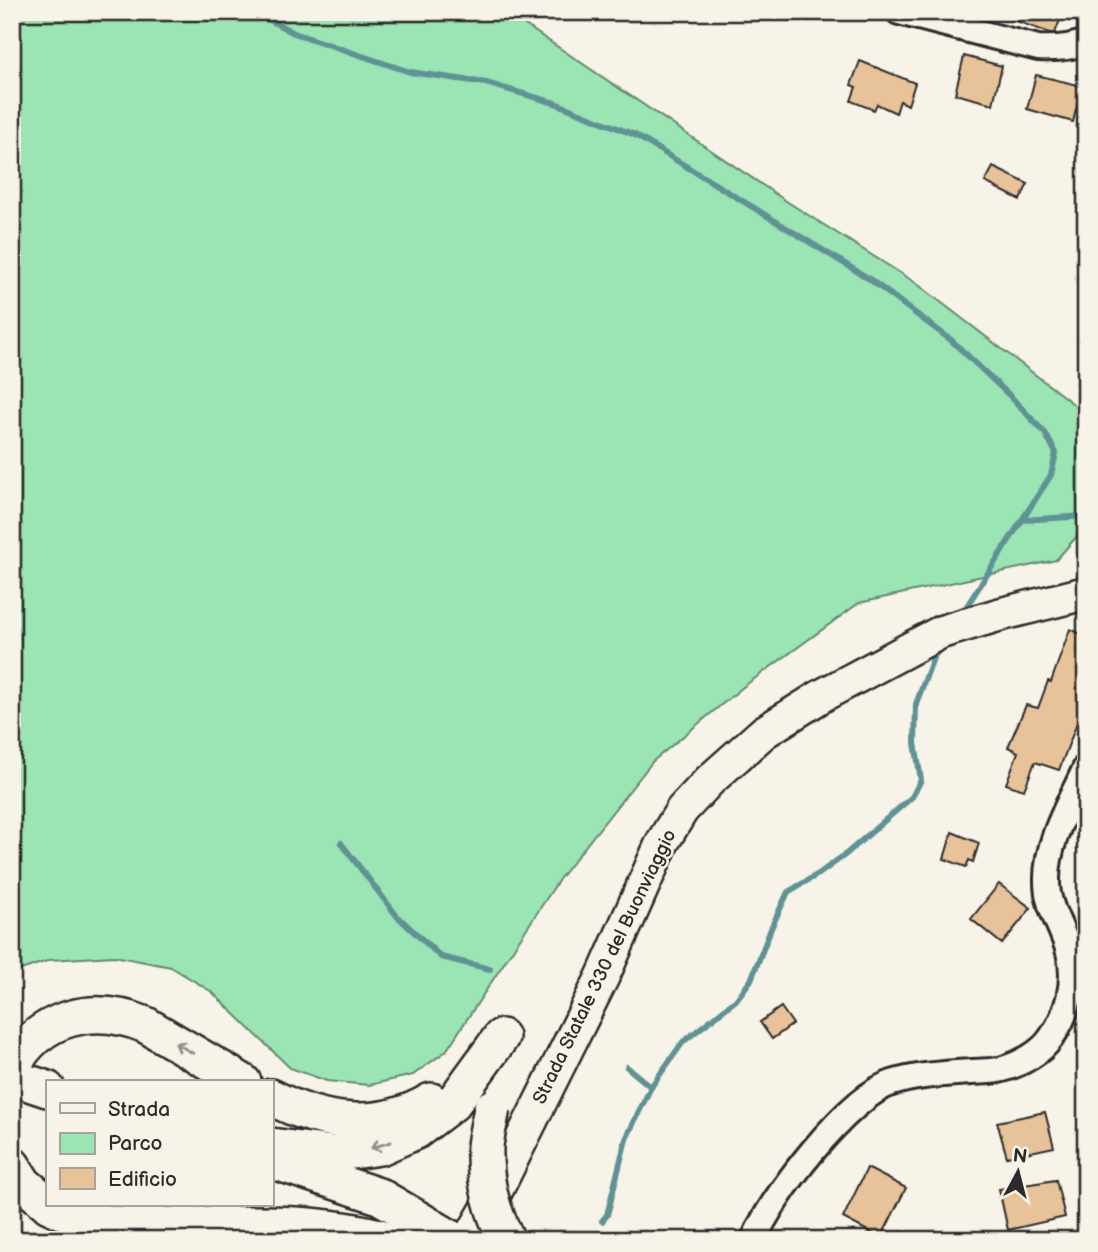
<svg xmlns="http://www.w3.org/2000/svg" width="1098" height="1252" font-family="'Balsamiq Sans',sans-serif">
	<rect width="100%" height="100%" fill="#f7f3e8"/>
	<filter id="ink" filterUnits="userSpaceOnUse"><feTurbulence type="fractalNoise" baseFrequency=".0143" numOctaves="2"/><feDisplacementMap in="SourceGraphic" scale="14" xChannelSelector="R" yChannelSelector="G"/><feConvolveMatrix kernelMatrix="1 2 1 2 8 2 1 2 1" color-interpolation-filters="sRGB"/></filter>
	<g filter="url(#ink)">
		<polygon fill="#9be4b3" stroke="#63886f" stroke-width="2" points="12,12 506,12 786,201 916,283 1076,406 1086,451 1086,526 1056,560 859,603 743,687 653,761 560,878 446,1051 413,1075 369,1085 327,1081 290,1068 212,992 171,967 114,956 50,960 12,973"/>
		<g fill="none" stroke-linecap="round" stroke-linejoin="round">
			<g stroke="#619295" stroke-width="6">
				<polyline points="255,12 294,33 410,72 486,83 555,103 635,135 868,278 951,340 1010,396 1045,433 1056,453 1051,475 961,615"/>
				<polyline points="1022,520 1086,516"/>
				<polyline points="341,843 397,916 441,957 490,969"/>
				<polyline points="627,1067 651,1087"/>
				<polyline points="602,1221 607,1215 626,1139 651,1087 683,1042 736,1000 751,980 772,926 788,892 820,873 846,854 912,797 921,780 915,743 916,704 933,658 940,648"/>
			</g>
		</g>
		<g fill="#e8c298" stroke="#2b2b2b" stroke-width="2">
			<polygon points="996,12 1063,12 1055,33 1050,33 996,14"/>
			<polygon points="964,56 1002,66 993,104 955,94"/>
			<polygon points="860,61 915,83 908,105 900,101 896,113 877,104 874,110 851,101 856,87 851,85"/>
			<polygon points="1036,75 1082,86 1073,122 1027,109"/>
			<polygon points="993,167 1028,184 1020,200 985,182"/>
			<polygon points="1070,629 1086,636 1086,699 1059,770 1035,762 1024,790 1006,784 1018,752 1008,747 1026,705 1038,708 1048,681 1051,682"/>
			<polygon points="952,832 979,843 973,862 969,860 966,867 944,859"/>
			<polygon points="999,884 1031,908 1002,944 971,919"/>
			<polygon points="781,1007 793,1024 772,1039 760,1022"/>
			<polygon points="1045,1112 1054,1147 1007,1157 997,1122"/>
			<polygon points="867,1168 906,1188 881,1238 843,1218"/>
			<polygon points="1056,1180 1065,1217 1008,1230 999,1189"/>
		</g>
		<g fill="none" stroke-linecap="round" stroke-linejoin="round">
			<g stroke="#2b2b2b" stroke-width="30">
				<g id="minor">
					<path d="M 899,12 L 1038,48 C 1055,49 1070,48 1086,42"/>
					<path d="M 754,1240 C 770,1198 849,1096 892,1083 C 917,1075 945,1074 971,1072 C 981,1071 993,1072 1003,1069 C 1020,1064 1041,1053 1051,1038 C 1068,1014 1077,981 1069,952 C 1063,928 1047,908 1047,882 C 1046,841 1070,803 1086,767"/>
				</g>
			</g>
			<g stroke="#2b2b2b" stroke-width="37">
				<polyline id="major" points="469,1240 487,1209 603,976 662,843 682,810 709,781 764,732 823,695 941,632 998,615 1086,593"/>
			</g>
			<g stroke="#2b2b2b" stroke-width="40">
				<g id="highway">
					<path d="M 12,1067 C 40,1015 94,1004 146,1025 L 243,1082"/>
					<polyline points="32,1084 47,1089"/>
					<path d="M 271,1097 C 322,1124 379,1132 431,1101"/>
					<polyline points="271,1146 332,1154 380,1147 416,1131 453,1103 501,1037"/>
					<polyline points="279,1163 379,1196 454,1240"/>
					<polyline points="12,1165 24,1184 47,1203"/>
					<path d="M 49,1205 C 89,1226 130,1226 174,1225 C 202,1225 230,1224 259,1224 C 303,1224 348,1228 391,1240"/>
				</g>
			</g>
			<use href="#minor" stroke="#f7f3e8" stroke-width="24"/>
			<use href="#major" stroke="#f7f3e8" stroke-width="32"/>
			<use href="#highway" stroke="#f7f3e8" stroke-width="35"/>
			<g stroke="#2b2b2b" stroke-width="40" stroke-linecap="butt">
				<path id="highway-bridge" d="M 492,1108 C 490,1121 486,1134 485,1147 C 484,1179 492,1212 507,1240"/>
			</g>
			<use href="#highway-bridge" stroke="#f7f3e8" stroke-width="35"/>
		</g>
		<defs><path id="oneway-shaft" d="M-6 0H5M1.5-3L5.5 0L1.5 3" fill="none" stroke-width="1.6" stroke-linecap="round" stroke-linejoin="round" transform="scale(1.75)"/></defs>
		<g stroke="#918f8a">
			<use href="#oneway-shaft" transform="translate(184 1048) rotate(-149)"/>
			<use href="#oneway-shaft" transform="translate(381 1145) rotate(163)"/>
		</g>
	</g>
	<g text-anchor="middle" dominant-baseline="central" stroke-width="5" stroke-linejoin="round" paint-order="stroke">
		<g font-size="19" fill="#2b2b2b" stroke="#f7f3e8">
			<text transform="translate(605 967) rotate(-64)">Strada Statale 330 del Buonviaggio</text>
		</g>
	</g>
	<rect width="1098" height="1252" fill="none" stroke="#f7f3e8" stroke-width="42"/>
	<rect x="21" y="21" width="1056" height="1210" fill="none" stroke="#2b2b2b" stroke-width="2.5" filter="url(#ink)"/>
	<rect x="46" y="1080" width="228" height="126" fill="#f7f3e8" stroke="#a5a39c" stroke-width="2"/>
	<rect x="60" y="1103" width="35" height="10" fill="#f7f3e8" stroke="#a5a39c" stroke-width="2"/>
	<text x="108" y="1116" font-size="21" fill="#2b2b2b">Strada</text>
	<rect x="60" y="1133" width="35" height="21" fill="#9be4b3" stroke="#a5a39c" stroke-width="2"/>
	<text x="108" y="1150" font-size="21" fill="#2b2b2b">Parco</text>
	<rect x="60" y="1168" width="35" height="21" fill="#e8c298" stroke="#a5a39c" stroke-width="2"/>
	<text x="108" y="1186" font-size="21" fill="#2b2b2b">Edificio</text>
	<g transform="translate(1018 1172) rotate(7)" stroke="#f7f3e8" stroke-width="5" paint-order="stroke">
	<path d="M0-5L12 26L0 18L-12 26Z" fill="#2b2b2b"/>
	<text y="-10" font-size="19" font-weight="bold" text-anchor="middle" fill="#2b2b2b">N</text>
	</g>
</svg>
